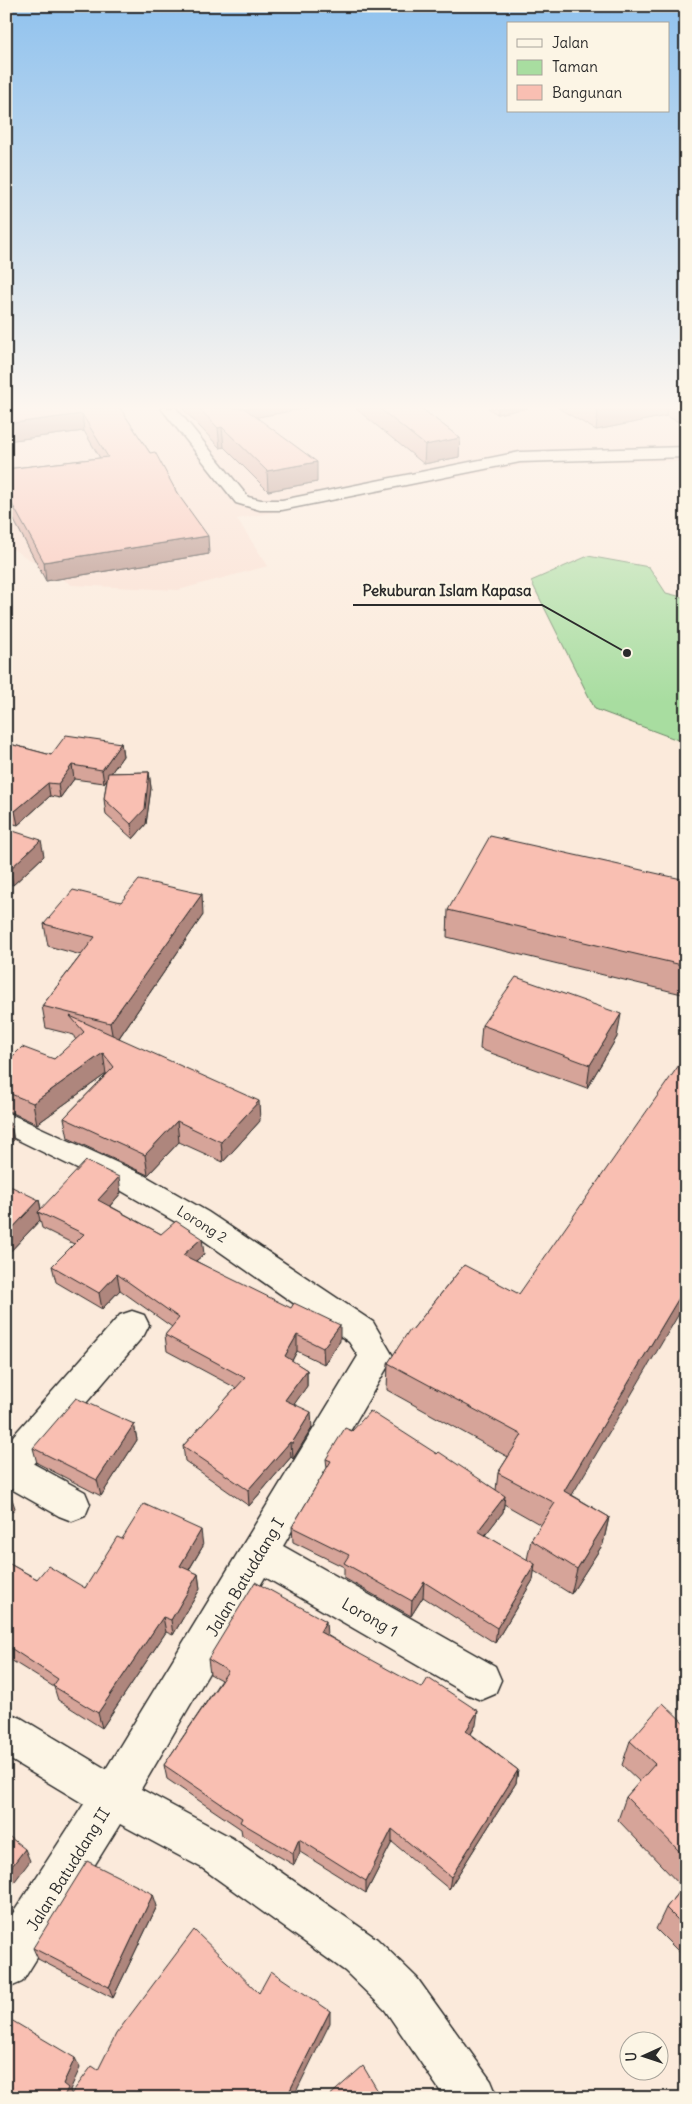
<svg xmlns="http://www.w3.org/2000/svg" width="692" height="2104" font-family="Delius,sans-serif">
	<rect width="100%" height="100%" fill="#fbeadb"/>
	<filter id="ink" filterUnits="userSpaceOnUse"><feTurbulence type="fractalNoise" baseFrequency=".02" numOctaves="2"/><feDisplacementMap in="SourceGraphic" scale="10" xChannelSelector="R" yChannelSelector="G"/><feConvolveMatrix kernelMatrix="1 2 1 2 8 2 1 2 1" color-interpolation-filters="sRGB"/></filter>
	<g filter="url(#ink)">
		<polygon fill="#faddcf" points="6,408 686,408 686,462 545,461 237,519 268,566 178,590 72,585 6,545"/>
		<polygon fill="#a8dda0" stroke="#6a8466" points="588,556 649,567 666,593 686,598 686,740 678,740 595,709 531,581"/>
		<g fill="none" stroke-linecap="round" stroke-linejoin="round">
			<g stroke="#2b2b2b" stroke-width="3">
				<g id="street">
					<polygon points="161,408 176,408 248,497 261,500 282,500 520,452 686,447 686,457 520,462 282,510 260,510 236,503"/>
					<polygon points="6,1112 142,1174 208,1212 373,1322 393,1356 388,1366 283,1546 495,1666 501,1680 495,1694 481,1700 467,1694 265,1577 141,1789 232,1838 377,1939 417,1978 491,2081 498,2098 445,2098 385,2010 345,1971 202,1868 120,1824 22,1982 6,1989 6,1924 84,1804 6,1757 6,1712 21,1718 106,1769 358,1356 349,1342 186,1228 120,1190 6,1134"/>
					<polygon points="132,1311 144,1315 149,1325 144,1335 34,1464 85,1492 90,1504 85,1516 72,1521 59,1516 6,1486 6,1444 120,1315"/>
				</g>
			</g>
			<use href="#street" fill="#fcf5e5" fill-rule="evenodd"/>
		</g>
		<g fill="#d6a499" stroke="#2b2b2b" fill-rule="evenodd">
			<polygon points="6,408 120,408 177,493 209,554 46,581 8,509 6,509 6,469 100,458 84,431 6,441"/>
			<polygon points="182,408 308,408 256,417 317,482 268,491 224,447 220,448"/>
			<polygon points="355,408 421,408 460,438 459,457 424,464"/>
			<polygon points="488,408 528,408 497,414"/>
			<polygon points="558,408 686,408 686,425 666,416 596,430"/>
			<polygon points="6,743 51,755 121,743 123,756 111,773 149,772 151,788 146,824 133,839 106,815 104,799 107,778 104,783 74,779 60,798 50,796 18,825 6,822"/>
			<polygon points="6,833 44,856 13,885 6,883"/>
			<polygon points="686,880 686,995 447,937 448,910"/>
			<polygon points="121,902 203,915 119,1038 260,1121 223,1162 179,1142 148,1175 68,1138 64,1118 107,1074 106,1074 37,1124 6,1110 6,1063 54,1059 76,1040 74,1037 74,1035 46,1028 42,1006 81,955 48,946 44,924"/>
			<polygon points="482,1025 617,1037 587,1088 480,1049"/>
			<polygon points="121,1193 110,1206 161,1234 204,1254 196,1261 340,1341 324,1364 297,1351 292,1361 307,1370 307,1386 294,1404 312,1428 293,1459 291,1457 249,1506 185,1461 183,1446 236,1388 167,1351 165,1335 172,1327 120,1290 102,1309 56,1282 52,1266 74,1244 42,1228 40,1220 6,1256 39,1200 41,1209"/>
			<path d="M 464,1265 L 572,1495 L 609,1517 L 603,1544 L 571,1594 L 534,1571 L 533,1580 L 495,1643 L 423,1597 L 411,1616 L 344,1578 L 344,1567 L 293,1542 L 292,1527 L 327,1468 L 326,1459 L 352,1431 L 437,1454 L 496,1490 L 498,1473 L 508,1457 L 387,1390 L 388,1363 L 412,1330 ZM 504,1504 L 541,1525 L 531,1540 L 527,1560 L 485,1535 L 503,1512 Z"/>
			<polygon points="134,1424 137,1440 101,1496 37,1463 33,1448"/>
			<polygon points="122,1539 203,1546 189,1570 198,1574 200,1589 173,1635 166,1632 102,1728 58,1700 54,1687 6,1657 6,1562 37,1579 85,1588"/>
			<polygon points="327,1635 476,1725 471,1734 518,1770 516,1783 449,1889 392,1842 366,1893 300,1852 294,1865 242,1835 241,1829 167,1779 164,1765 221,1680 210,1674 208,1659"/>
			<polygon points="686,1725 686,1959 656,1929 666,1908 682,1887 618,1820 626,1797 640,1782 622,1765 630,1741"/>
			<polygon points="157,1906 113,1998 38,1959 33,1948"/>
		</g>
		<g fill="#ae867d" stroke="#2b2b2b">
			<polygon points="235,408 308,408 236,421"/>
			<polygon points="498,408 528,408 497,414"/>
			<polygon points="612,408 667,408 666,416 596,430 598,411"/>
			<polygon points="82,414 84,431 6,441 6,424"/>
			<polygon points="222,427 224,447 220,448 218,428"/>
			<polygon points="460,438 459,457 424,464 425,445"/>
			<polygon points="317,462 317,482 268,491 267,471"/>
			<polygon points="6,496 8,509 6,509"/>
			<polygon points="208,536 209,554 46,581 44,562"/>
			<polygon points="121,743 123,756 104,783 102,770"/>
			<polygon points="72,765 74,779 60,798 58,784"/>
			<polygon points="149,772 151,788 146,824 133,839 131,824"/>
			<polygon points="48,783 50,796 18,825 15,811"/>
			<polygon points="41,840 44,856 13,885 10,869"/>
			<polygon points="202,894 203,915 114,1045 110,1023"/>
			<polygon points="621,1014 617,1037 587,1088 590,1065"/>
			<polygon points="103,1053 106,1074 37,1124 33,1103"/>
			<polygon points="259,1101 260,1121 223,1162 221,1142"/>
			<polygon points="177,1121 179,1142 148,1175 145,1155"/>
			<polygon points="11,1124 14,1140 6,1146 6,1127"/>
			<polygon points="119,1177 121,1193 101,1216 98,1200"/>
			<polygon points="39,1200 42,1214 38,1212 40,1220 6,1256 6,1235"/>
			<polygon points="202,1238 204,1254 185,1270 183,1255"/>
			<polygon points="117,1274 120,1290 102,1309 99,1293"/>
			<polygon points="686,1286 686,1302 559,1517 564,1491"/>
			<polygon points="340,1325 340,1341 324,1364 323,1348"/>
			<polygon points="297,1335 297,1351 286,1372 285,1356"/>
			<polygon points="307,1370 307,1386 286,1416 285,1400"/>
			<polygon points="311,1412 312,1428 293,1459 292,1443"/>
			<polygon points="134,1424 137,1440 101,1496 97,1480"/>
			<polygon points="290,1442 291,1457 249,1506 248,1490"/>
			<polygon points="10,1493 15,1508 6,1519 6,1498"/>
			<polygon points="505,1496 503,1512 476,1547 478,1531"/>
			<polygon points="609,1517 603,1544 571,1594 577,1569"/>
			<polygon points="201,1530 203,1546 182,1581 180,1566"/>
			<polygon points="535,1564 533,1580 495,1643 497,1628"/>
			<polygon points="198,1574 200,1589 173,1635 171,1620"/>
			<polygon points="424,1582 423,1597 411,1616 412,1601"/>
			<polygon points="163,1617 166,1632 102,1728 98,1713"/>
			<polygon points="326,1621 327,1636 320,1632"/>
			<polygon points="478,1711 476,1725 464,1745 466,1731"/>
			<polygon points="518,1770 516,1783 449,1889 451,1877"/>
			<polygon points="392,1829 392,1842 366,1893 366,1881"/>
			<polygon points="299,1839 300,1852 294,1865 293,1853"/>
			<polygon points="25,1849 30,1861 6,1893 6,1874"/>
			<polygon points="153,1894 157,1906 113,1998 109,1987"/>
			<polygon points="330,2011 330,2023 293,2098 286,2098"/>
			<polygon points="75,2058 80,2068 70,2090 73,2098 63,2098 63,2084"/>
		</g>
		<g fill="#f9bfb2" stroke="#2b2b2b">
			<polygon points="6,408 120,408 150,453 155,452 177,493 208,536 44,562 6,493 6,469 108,457 82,414 6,424"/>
			<polygon points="199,408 244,408 317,462 267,471 222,427 218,428"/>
			<polygon points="379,408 421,408 460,438 425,445"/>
			<polygon points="593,408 612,408 598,411"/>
			<polygon points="66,735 121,743 102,770 72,765 58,784 48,783 15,811 6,809 6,743 51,755"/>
			<polygon points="149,772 145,809 131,824 104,799 108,773"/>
			<polygon points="13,831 41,840 10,869 6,868 6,833"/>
			<polygon points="490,836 686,880 686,966 448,910"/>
			<polygon points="139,880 202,894 110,1023 42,1006 95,937 44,924 73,890 121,902"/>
			<polygon points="516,977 621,1014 590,1065 482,1025"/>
			<polygon points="70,1016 259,1101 221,1142 177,1121 145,1155 64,1118 114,1067 103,1053 33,1103 6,1092 6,1063 22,1047 54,1059 84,1032"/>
			<polygon points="686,1055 686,1286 564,1491 609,1517 577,1569 531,1540 555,1503 498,1473 522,1435 388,1363 410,1329 412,1330 464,1265 519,1294"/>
			<polygon points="6,1121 11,1124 6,1127"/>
			<polygon points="86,1161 119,1177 98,1200 161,1234 176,1221 202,1238 183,1255 291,1308 294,1303 340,1325 323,1348 297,1335 285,1356 307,1370 285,1400 311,1412 292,1443 290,1442 248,1490 183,1446 245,1378 165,1335 179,1318 117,1274 99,1293 52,1266 84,1234 38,1212"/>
			<polygon points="6,1184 39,1200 6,1235"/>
			<polygon points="76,1398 134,1424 97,1480 33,1448"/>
			<polygon points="370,1411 437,1454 439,1452 505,1496 478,1531 535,1564 497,1628 424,1582 412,1601 344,1563 349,1555 292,1527 331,1461 326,1459 345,1428 352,1431"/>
			<polygon points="6,1491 10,1493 6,1498"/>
			<polygon points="144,1504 201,1530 180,1566 198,1574 171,1620 163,1617 98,1713 53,1686 58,1679 6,1645 6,1562 37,1579 48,1566 85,1588 117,1537 122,1539"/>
			<polygon points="255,1582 326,1621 320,1632 422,1688 428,1678 478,1711 466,1731 518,1770 451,1877 392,1829 366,1881 299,1839 293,1853 240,1822 242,1818 164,1765 228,1671 208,1659"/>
			<polygon points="663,1703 686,1725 686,1858 626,1797 655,1764 630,1741"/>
			<polygon points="6,1834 25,1849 6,1874"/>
			<polygon points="87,1861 153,1894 109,1987 33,1948"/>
			<polygon points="686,1882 686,1928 666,1908"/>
			<polygon points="194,1930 259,1993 271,1971 330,2011 286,2098 77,2098 71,2094 92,2066 98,2070 116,2034"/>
			<polygon points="6,2017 75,2058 63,2084 68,2088 63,2098 6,2098"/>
			<polygon points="363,2066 382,2098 327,2098"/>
		</g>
	</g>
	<linearGradient id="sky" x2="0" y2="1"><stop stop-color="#90c2ee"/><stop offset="0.58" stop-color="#fdf6ef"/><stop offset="1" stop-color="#fdf6ef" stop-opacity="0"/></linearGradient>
	<rect width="692" height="703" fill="url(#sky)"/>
	<g text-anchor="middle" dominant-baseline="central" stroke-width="4.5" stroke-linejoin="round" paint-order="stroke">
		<g font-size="14" fill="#2b2b2b" stroke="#fcf5e5">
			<text transform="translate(202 1224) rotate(32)">Lorong 2</text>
		</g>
		<g font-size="16" fill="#2b2b2b" stroke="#fcf5e5">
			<text transform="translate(245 1577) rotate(-59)">Jalan Batuddang I</text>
			<text transform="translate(370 1617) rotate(30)">Lorong 1</text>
			<text transform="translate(68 1869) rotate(-58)">Jalan Batuddang II</text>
		</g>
	</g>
	<path fill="none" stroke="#2b2b2b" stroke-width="2" d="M627 653L542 605H353"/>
	<circle fill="#2b2b2b" stroke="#fcf5e5" stroke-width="2" cx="627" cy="653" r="5"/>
	<g font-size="15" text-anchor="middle" font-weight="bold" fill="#2b2b2b" stroke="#fcf5e5" stroke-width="4.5" stroke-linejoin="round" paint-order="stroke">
		<text x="447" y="596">Pekuburan Islam Kapasa</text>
	</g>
	<rect width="692" height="2104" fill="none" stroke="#fcf5e5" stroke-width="25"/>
	<rect x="12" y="12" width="667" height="2079" fill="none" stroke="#2b2b2b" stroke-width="2" filter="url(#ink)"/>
	<rect x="507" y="22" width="162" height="90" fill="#fcf5e5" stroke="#a8a49b"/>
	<rect x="517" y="39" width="25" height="8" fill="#fcf5e5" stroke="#a8a49b"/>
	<text x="552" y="48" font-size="15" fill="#2b2b2b">Jalan</text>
	<rect x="517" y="60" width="25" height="15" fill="#a8dda0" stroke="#a8a49b"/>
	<text x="552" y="72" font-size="15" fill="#2b2b2b">Taman</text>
	<rect x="517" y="85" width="25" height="15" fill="#f9bfb2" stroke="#a8a49b"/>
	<text x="552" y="98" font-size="15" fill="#2b2b2b">Bangunan</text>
	<g transform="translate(644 2056) rotate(267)"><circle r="24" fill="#fcf5e5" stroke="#a8a49b"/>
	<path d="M0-4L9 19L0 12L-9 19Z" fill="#2b2b2b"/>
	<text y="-8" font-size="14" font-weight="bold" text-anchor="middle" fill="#2b2b2b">U</text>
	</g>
</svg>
